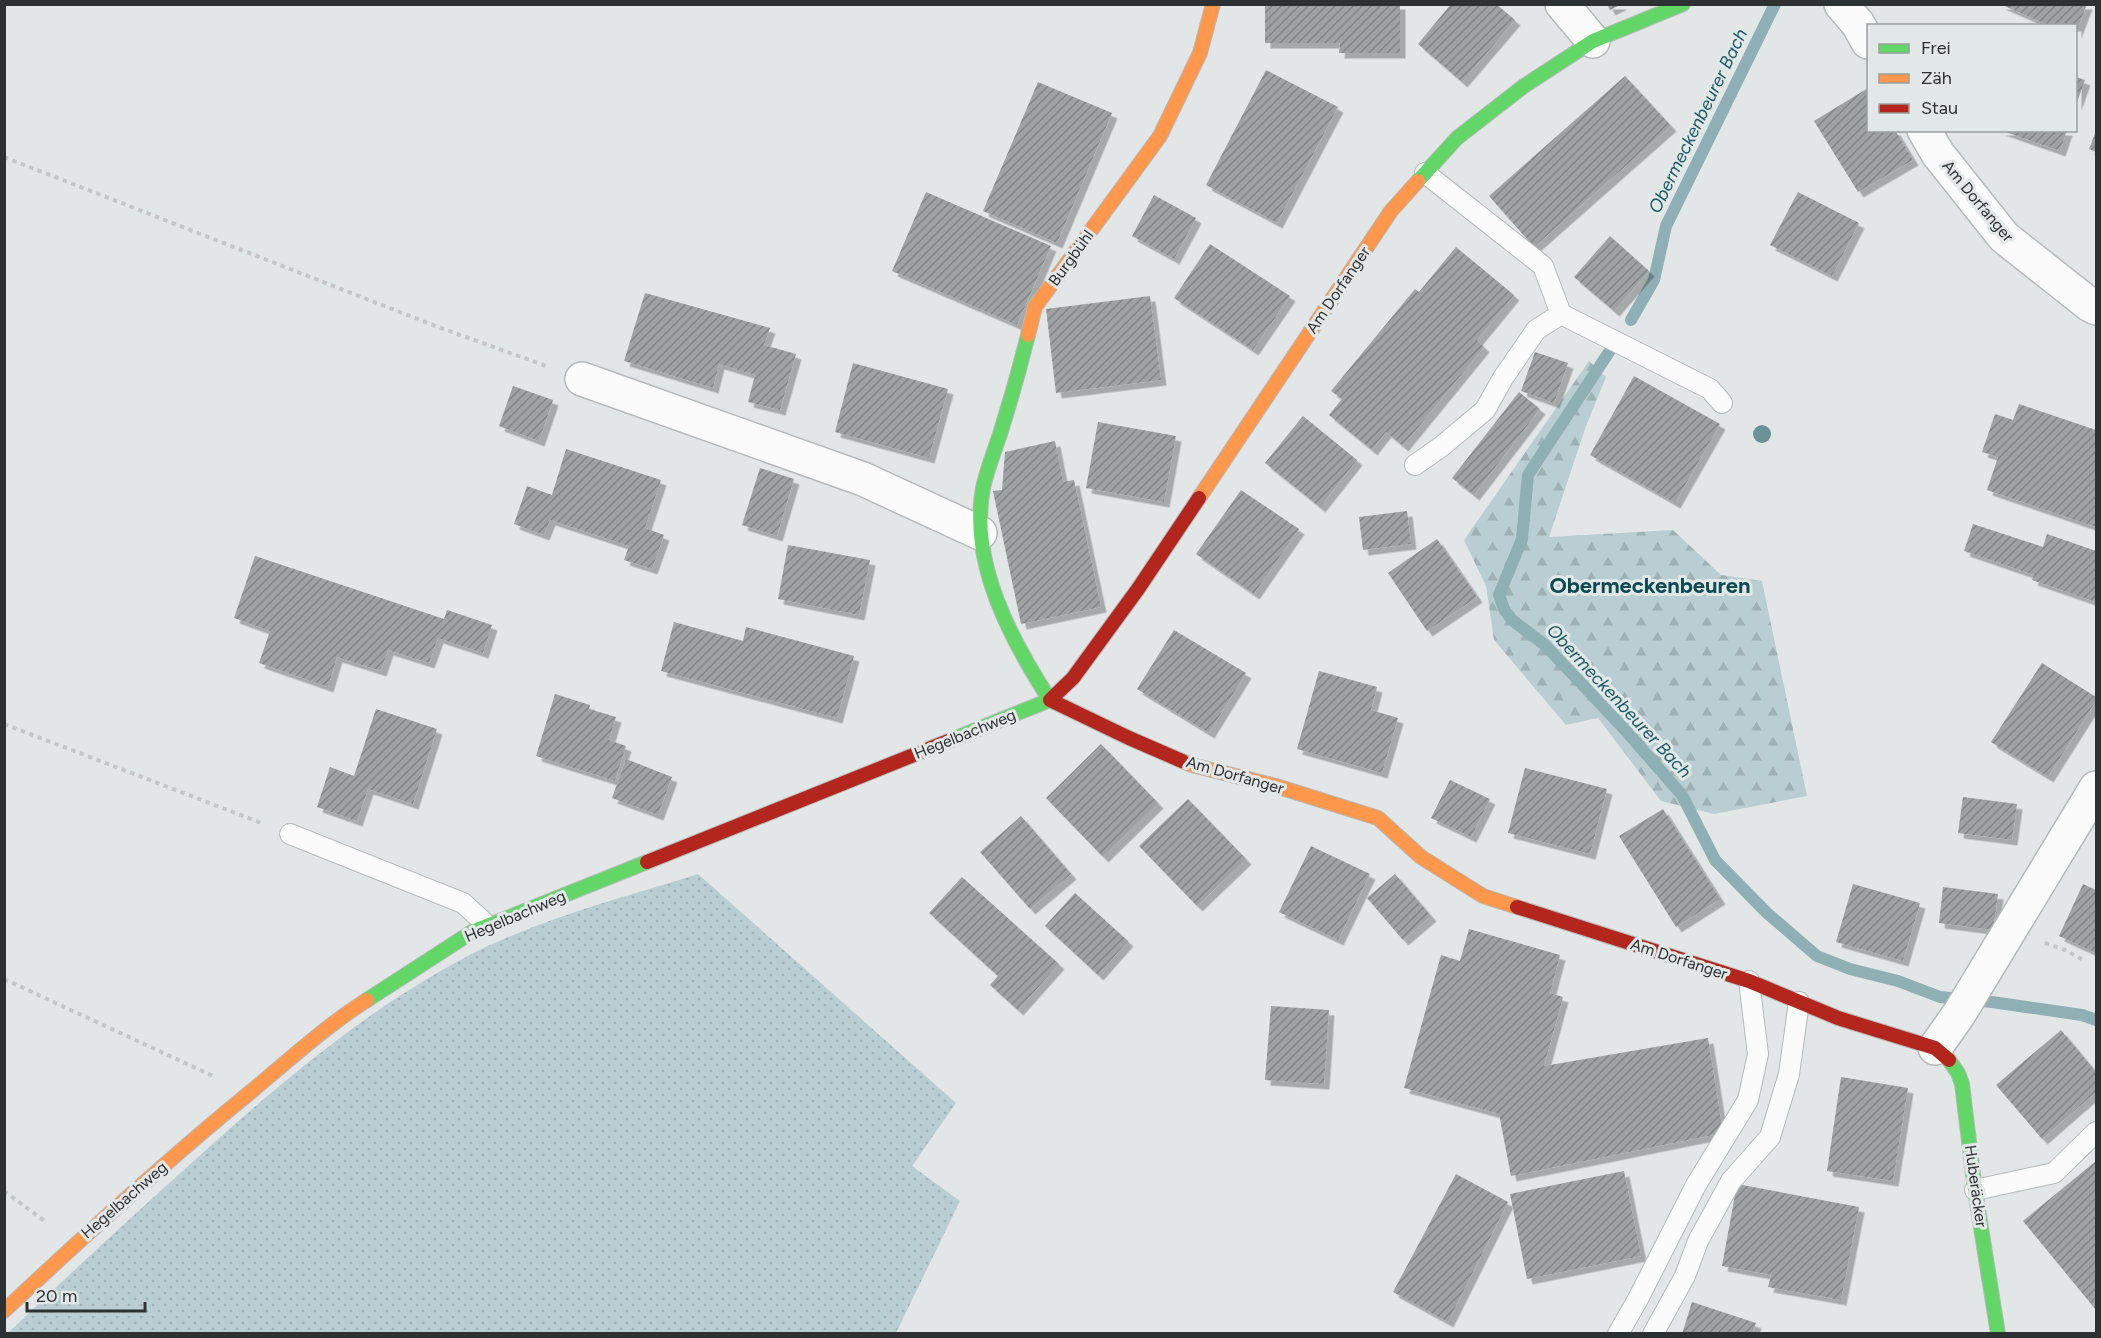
<svg xmlns="http://www.w3.org/2000/svg" width="2101" height="1338" font-family="Figtree,sans-serif">
	<defs>
		<pattern id="green-dots" width="8" height="8" patternUnits="userSpaceOnUse" patternTransform="scale(1.5)"><rect width="8" height="8" fill="#b8ced2"/><path d="M2 2h.1M6 6h.1" fill="none" stroke="#9eb1b5" stroke-width="1.8" stroke-linecap="round"/></pattern>
		<pattern id="forest-firs" width="22" height="20" patternUnits="userSpaceOnUse" patternTransform="scale(1.5)"><rect width="22" height="20" fill="#b8ced2"/><path d="M5 1l3.5 6h-7zM16 11l3.5 6h-7z" fill="#9eb1b5"/></pattern>
		<pattern id="building-hatch" width="6" height="6" patternUnits="userSpaceOnUse" patternTransform="scale(1.5)"><rect width="6" height="6" fill="#9fa2a2"/><path d="M-1 1l2-2M0 6l6-6M5 7l2-2" fill="none" stroke="#828585"/></pattern>
		<filter id="shadow"><feDropShadow dx="5.5" dy="5.5" stdDeviation="0" flood-color="#0004"/></filter>
	</defs>
	<rect width="100%" height="100%" fill="#e3e6e7"/>
	<path fill="url(#green-dots)" d="M 698,874 L 956,1103 L 912,1166 L 960,1201 L 896,1333 L 7,1334 C 69,1274 133,1216 197,1158 C 279,1084 366,1010 464,958 C 538,919 619,899 698,874 Z"/>
	<polygon fill="url(#forest-firs)" points="1589,361 1606,377 1586,426 1549,537 1673,530 1721,575 1762,581 1807,796 1714,814 1661,801 1598,718 1566,725 1494,640 1486,586 1464,540"/>
	<g fill="none" stroke-linecap="round" stroke-linejoin="round">
		<g stroke="#8eafb4" stroke-width="12">
			<polyline points="1631,320 1654,280 1666,226 1775,4"/>
			<polyline points="1609,352 1528,475 1522,539 1499,595 1504,609 1512,620 1545,645 1626,731 1682,795 1715,860 1767,913 1817,956 1850,969 1898,981 1940,997 1992,1002 2082,1015 2096,1020"/>
		</g>
	</g>
	<g fill="url(#building-hatch)" filter="url(#shadow)">
		<polygon points="1265,4 1400,4 1400,53 1339,53 1340,43 1265,43"/>
		<polygon points="1451,4 1496,4 1515,20 1462,82 1418,44"/>
		<polygon points="1607,4 1622,4 1610,10"/>
		<polygon points="2000,4 2087,4 2076,33 2076,26 2050,26"/>
		<polygon points="1266,70 1338,107 1277,223 1206,185"/>
		<polygon points="1625,76 1671,126 1534,247 1489,196"/>
		<polygon points="2076,77 2085,80 2076,105"/>
		<polygon points="1038,82 1112,113 1057,243 983,211"/>
		<polygon points="1868,88 1868,130 1895,130 1913,160 1858,192 1814,121"/>
		<polygon points="2000,130 2067,130 2060,151"/>
		<polygon points="2096,131 2096,152 2089,149"/>
		<polygon points="926,192 1051,246 1017,325 892,271"/>
		<polygon points="1798,192 1859,223 1832,276 1770,245"/>
		<polygon points="1154,195 1196,218 1174,259 1132,236"/>
		<polygon points="1610,236 1649,271 1614,311 1574,277"/>
		<polygon points="1210,244 1290,296 1253,350 1174,298"/>
		<polygon points="1456,247 1514,295 1477,340 1484,347 1403,446 1386,432 1372,450 1329,415 1342,399 1331,391 1415,289 1419,292"/>
		<polygon points="645,293 770,328 764,345 796,354 780,410 748,402 755,375 719,364 713,388 624,361"/>
		<polygon points="1150,296 1161,380 1056,393 1046,309"/>
		<polygon points="1535,352 1568,363 1554,403 1521,391"/>
		<polygon points="853,363 948,389 929,458 835,432"/>
		<polygon points="1634,376 1720,424 1675,503 1590,455"/>
		<polygon points="513,386 553,400 539,441 499,426"/>
		<polygon points="1519,392 1540,409 1474,495 1452,478"/>
		<polygon points="2019,404 2096,430 2096,527 1987,490 1998,457 1982,452 1995,414 2013,420"/>
		<polygon points="1303,416 1357,460 1320,507 1265,463"/>
		<polygon points="1098,422 1176,436 1164,502 1086,488"/>
		<polygon points="1055,441 1063,482 1074,480 1101,607 1021,624 993,491 1002,490 1005,452"/>
		<polygon points="566,449 661,480 645,528 664,535 652,569 624,560 629,546 550,520 544,535 514,524 527,486 552,495"/>
		<polygon points="760,468 794,479 777,536 742,525"/>
		<polygon points="1241,490 1299,529 1254,594 1196,554"/>
		<polygon points="1407,511 1411,544 1363,550 1359,517"/>
		<polygon points="1973,524 2043,547 2047,534 2096,551 2096,602 2032,580 2034,575 1964,551"/>
		<polygon points="1437,539 1477,597 1427,631 1388,573"/>
		<polygon points="788,545 870,560 859,615 778,599"/>
		<polygon points="255,556 444,619 447,610 492,625 483,653 438,638 429,663 388,650 381,671 337,657 328,687 259,663 270,631 234,618"/>
		<polygon points="674,622 743,641 746,627 854,656 837,718 661,671"/>
		<polygon points="1174,630 1246,673 1209,733 1137,689"/>
		<polygon points="2042,663 2096,697 2096,701 2048,777 1991,742"/>
		<polygon points="1319,671 1377,687 1371,710 1398,718 1382,773 1297,749"/>
		<polygon points="555,694 590,705 589,709 616,717 609,740 626,746 615,781 536,756"/>
		<polygon points="376,709 437,729 413,804 368,789 357,821 317,807 330,767 354,776"/>
		<polygon points="1101,744 1158,803 1103,857 1046,798"/>
		<polygon points="626,759 672,777 658,815 612,798"/>
		<polygon points="1525,768 1607,789 1590,854 1508,833"/>
		<polygon points="1450,780 1490,799 1471,837 1431,818"/>
		<polygon points="1963,797 2017,804 2012,840 1958,833"/>
		<polygon points="1188,799 1246,859 1197,906 1139,846"/>
		<polygon points="1663,809 1720,899 1676,927 1619,836"/>
		<polygon points="1021,816 1071,874 1030,909 980,852"/>
		<polygon points="1311,846 1370,874 1338,940 1279,912"/>
		<polygon points="1395,874 1431,916 1403,940 1367,898"/>
		<polygon points="962,877 1059,964 1018,1010 990,985 998,976 929,913"/>
		<polygon points="1853,884 1920,903 1903,961 1836,942"/>
		<polygon points="2083,884 2096,890 2096,953 2059,936"/>
		<polygon points="1943,887 1998,894 1993,930 1939,923"/>
		<polygon points="1075,893 1128,941 1098,975 1045,926"/>
		<polygon points="1469,929 1560,955 1550,993 1563,997 1544,1066 1708,1038 1723,1133 1511,1176 1499,1114 1404,1088 1441,955 1460,961"/>
		<polygon points="1271,1006 1329,1010 1324,1084 1265,1080"/>
		<polygon points="2061,1030 2096,1072 2096,1092 2042,1139 1996,1085"/>
		<polygon points="1841,1077 1908,1088 1893,1181 1827,1171"/>
		<polygon points="2096,1161 2096,1310 2023,1221"/>
		<polygon points="1624,1171 1641,1256 1527,1279 1510,1194"/>
		<polygon points="1456,1174 1508,1202 1448,1322 1393,1292"/>
		<polygon points="1737,1184 1859,1207 1841,1300 1768,1287 1771,1275 1722,1266"/>
		<polygon points="1692,1302 1756,1323 1752,1334 1682,1334"/>
	</g>
	<g fill="none" stroke-linecap="round" stroke-linejoin="round">
		<g stroke="#b6b9b9" stroke-width="22">
			<g id="lane">
				<polyline points="1425,173 1543,266 1561,314 1710,389 1722,403"/>
				<polyline points="1415,465 1442,446 1485,410 1503,378 1536,330 1561,314"/>
				<polyline points="290,834 463,903 488,926"/>
				<polyline points="1975,1190 2054,1173 2096,1132"/>
				<polyline points="1618,1334 1638,1299 1696,1185 1748,1100 1758,1054 1749,981"/>
				<polyline points="1653,1334 1685,1276 1698,1241 1731,1181 1770,1137 1789,1074 1799,1002"/>
			</g>
		</g>
		<g stroke="#b6b9b9" stroke-width="36">
			<g id="street">
				<polyline points="1562,4 1593,41"/>
				<polyline points="1841,4 1858,24 1868,42"/>
				<polyline points="1924,130 1938,154 2004,237 2090,305 2096,308"/>
				<polyline points="582,379 863,479 980,533"/>
				<polyline points="1935,1048 1959,1014 2096,788"/>
			</g>
		</g>
		<g stroke="#b6b9b9" stroke-width="16">
			<g id="fast">
				<polyline points="1418,181 1457,138 1524,86 1593,41 1683,4"/>
				<path d="M 951,740 L 1050,700 C 1011,640 969,562 983,488 C 987,469 995,450 1001,431 C 1011,399 1020,367 1028,335"/>
				<polyline points="367,1000 472,932 647,862"/>
				<polyline points="1949,1060 1958,1073 1962,1084 1975,1190 1998,1334"/>
			</g>
		</g>
		<g stroke="#b6b9b9" stroke-width="16">
			<g id="slow">
				<polyline points="1028,335 1035,307 1160,136 1200,53 1213,4"/>
				<polyline points="1199,498 1391,211 1418,181"/>
				<polyline points="1182,761 1192,765 1276,786 1378,818 1421,857 1483,896 1517,907"/>
				<path d="M 4,1311 C 85,1235 167,1160 253,1090 C 290,1059 326,1026 367,1000"/>
			</g>
		</g>
		<g stroke="#b6b9b9" stroke-width="16">
			<g id="jam">
				<polyline points="1182,761 1129,738 1050,700 1073,678 1138,589 1199,498"/>
				<polyline points="647,862 951,740"/>
				<polyline points="1517,907 1749,981 1838,1018 1935,1048 1949,1060"/>
			</g>
		</g>
		<g stroke="#c6c6c6" stroke-width="4" stroke-dasharray="4.5 4.5" stroke-linecap="butt">
			<polyline points="4,157 438,327 549,367"/>
			<polyline points="4,724 264,824"/>
			<polyline points="2045,943 2065,950 2085,961"/>
			<polyline points="4,979 213,1076"/>
			<polyline points="4,1191 46,1222"/>
		</g>
		<use href="#lane" stroke="#fbfbfb" stroke-width="20"/>
		<use href="#street" stroke="#fbfbfb" stroke-width="33"/>
		<use href="#fast" stroke="#63d668" stroke-width="14"/>
		<use href="#slow" stroke="#ff974d" stroke-width="14"/>
		<use href="#jam" stroke="#b3261e" stroke-width="14"/>
	</g>
	<circle fill="#6a9297" cx="1762" cy="434" r="9"/>
	<g text-anchor="middle" dominant-baseline="central" stroke-width="6" stroke-linejoin="round" paint-order="stroke">
		<g font-size="16" fill="#2e3131" stroke="#e2e7e8">
			<text transform="translate(1978 201) rotate(50)">Am Dorfanger</text>
			<text transform="translate(1071 258) rotate(-54)">Burgbühl</text>
			<text transform="translate(1338 290) rotate(-56)">Am Dorfanger</text>
			<text transform="translate(965 734) rotate(-22)">Hegelbachweg</text>
			<text transform="translate(1235 775) rotate(16)">Am Dorfanger</text>
			<text transform="translate(515 916) rotate(-23)">Hegelbachweg</text>
			<text transform="translate(1679 959) rotate(18)">Am Dorfanger</text>
			<text transform="translate(1976 1186) rotate(82)">Huberäcker</text>
			<text transform="translate(124 1200) rotate(-41)">Hegelbachweg</text>
		</g>
		<g font-size="18" font-style="italic" fill="#1a5a62" stroke="#e2e7e8">
			<text transform="translate(1698 121) rotate(-64)">Obermeckenbeurer Bach</text>
			<text transform="translate(1619 701) rotate(47)">Obermeckenbeurer Bach</text>
		</g>
		<g font-size="22" font-weight="bold" fill="#0c4b52" stroke="#e2e7e8">
			<text x="1650" y="585">Obermeckenbeuren</text>
		</g>
	</g>
	<rect width="2101" height="1338" fill="none" stroke="#2e3131" stroke-width="12"/>
	<rect x="1867" y="24" width="210" height="108" fill="#e2e7e8" stroke="#9a9e9f" stroke-width="1.5"/>
	<rect x="1879" y="44" width="30" height="9" fill="#63d668" stroke="#9a9e9f" stroke-width="1.5"/>
	<text x="1921" y="54" font-size="18" fill="#2e3131">Frei</text>
	<rect x="1879" y="74" width="30" height="9" fill="#ff974d" stroke="#9a9e9f" stroke-width="1.5"/>
	<text x="1921" y="84" font-size="18" fill="#2e3131">Zäh</text>
	<rect x="1879" y="104" width="30" height="9" fill="#b3261e" stroke="#9a9e9f" stroke-width="1.5"/>
	<text x="1921" y="114" font-size="18" fill="#2e3131">Stau</text>
	<path d="M27 1302v9h118v-9" fill="none" stroke="#2e3131" stroke-width="3"/>
	<text x="36" y="1302" font-size="18" fill="#2e3131" stroke="#e2e7e8" stroke-width="4.5" paint-order="stroke">20 m</text>
</svg>
